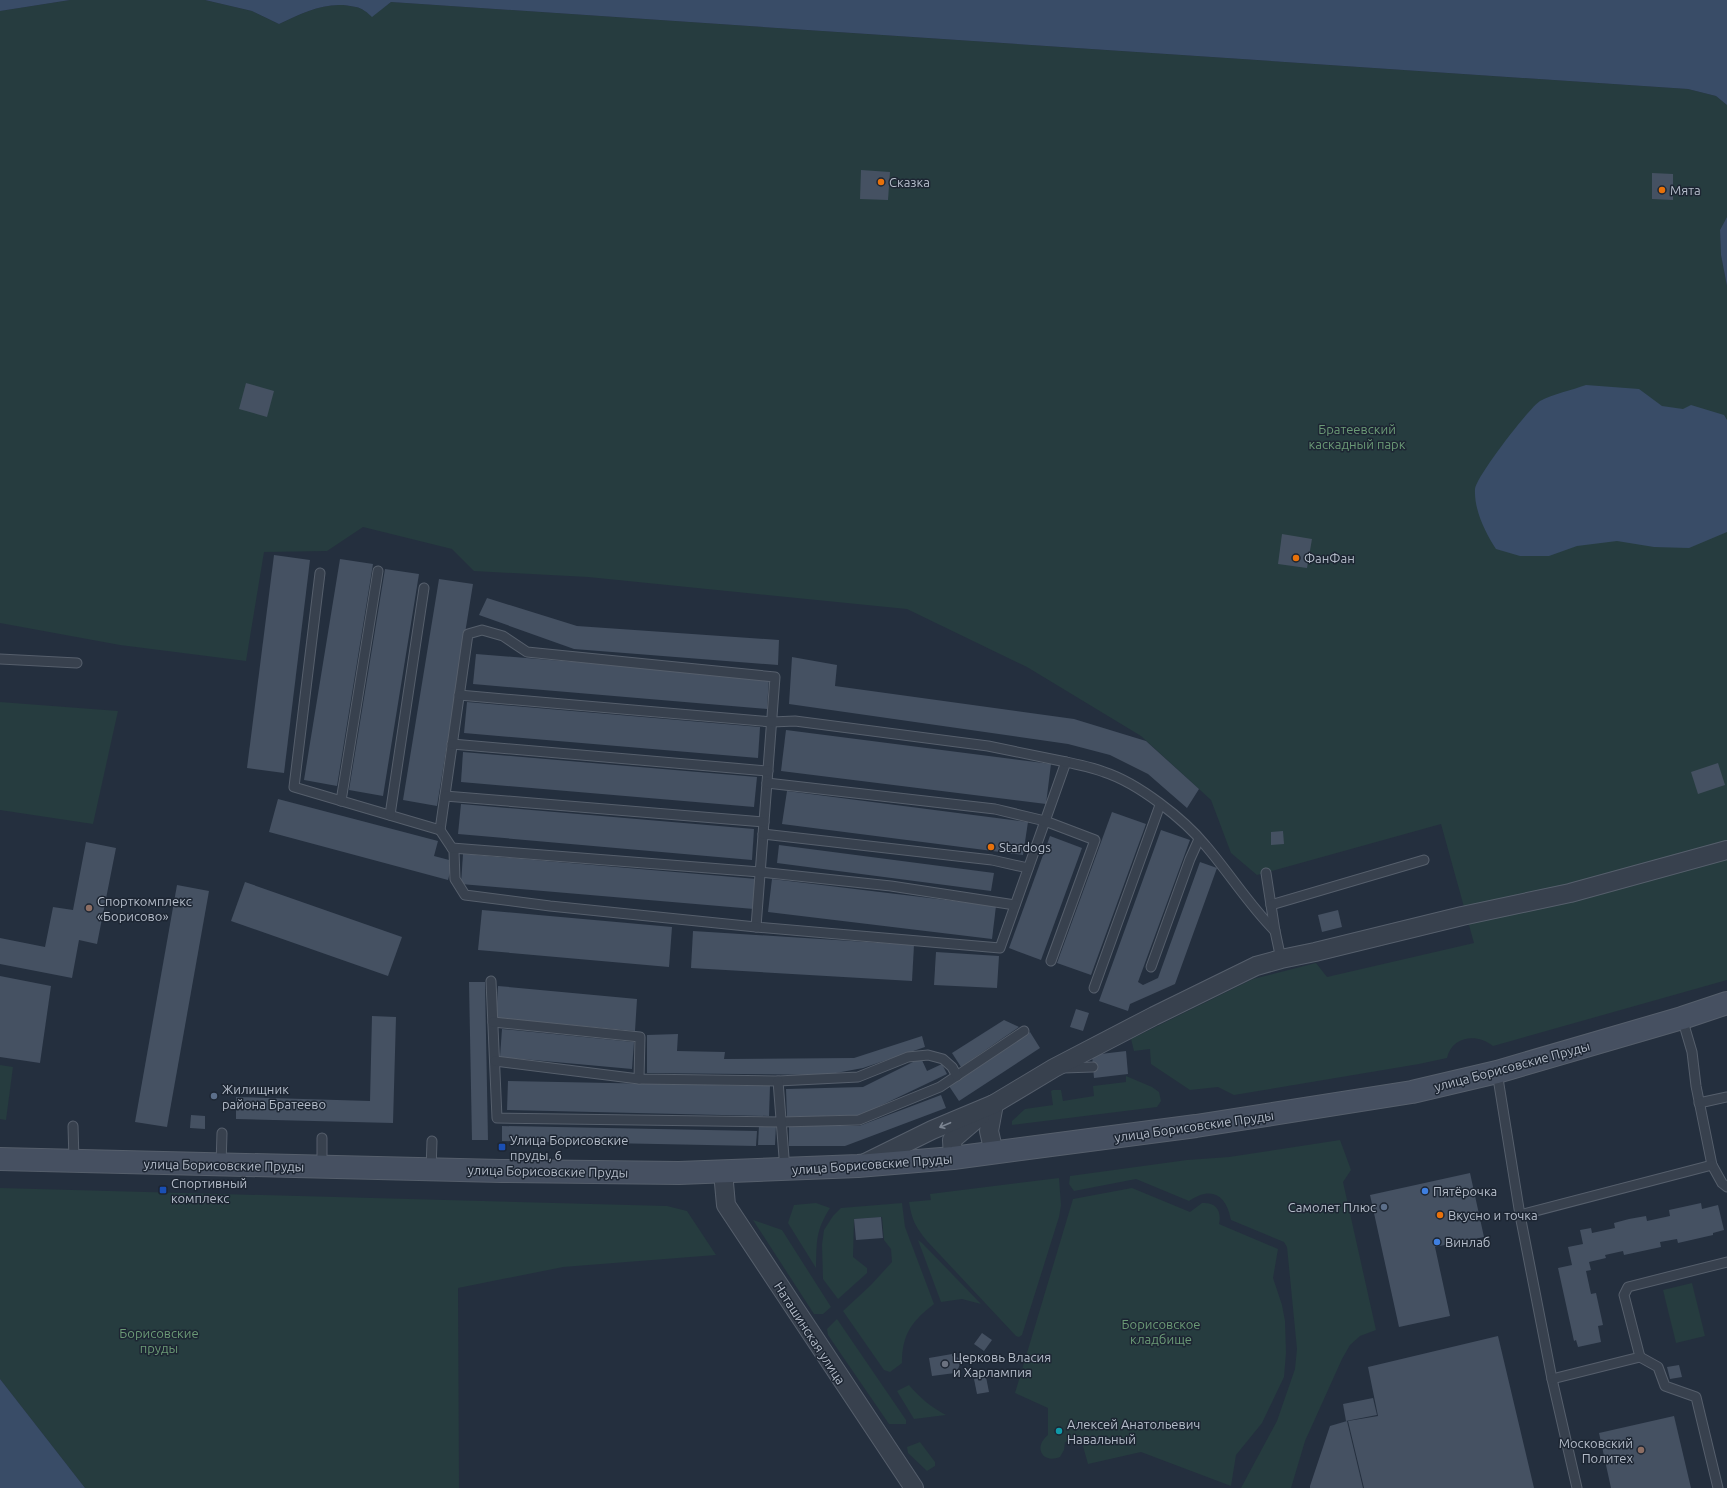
<svg xmlns="http://www.w3.org/2000/svg" width="1727" height="1488" font-family="Ubuntu,sans-serif">
	<rect width="100%" height="100%" fill="#242f3e"/>
	<g fill="#263c3f">
		<path d="M 70,0 L 205,0 L 252,11 L 279,24 C 305,12 327,0 356,7 C 362,8 368,13 372,16 L 391,2 L 1688,89 L 1716,96 L 1727,105 L 1727,217 L 1720,230 L 1721,255 L 1727,286 L 1727,980 L 1493,1046 C 1477,1033 1452,1036 1447,1058 L 1419,1064 L 1234,1095 L 1218,1087 L 1190,1090 L 1151,1064 L 1150,1049 L 1134,1051 L 1131,1039 L 1253,979 L 1316,963 L 1327,977 L 1474,943 L 1441,824 L 1257,875 L 1231,853 L 1211,800 L 1141,736 L 1027,667 L 907,609 L 588,577 L 474,571 L 452,549 L 363,527 L 327,551 L 264,552 L 246,661 L 120,645 L 0,623 L 0,11 Z"/>
		<polygon points="0,702 118,711 93,824 0,810"/>
		<polygon points="0,1065 13,1067 6,1120 0,1119"/>
		<polygon points="1126,1076 1152,1087 1159,1092 1161,1101 1157,1107 1012,1125 1012,1121 1025,1109 1053,1105 1051,1091 1053,1090 1061,1090 1063,1101 1094,1096 1093,1086 1126,1082"/>
		<path d="M 1340,1140 L 1351,1170 L 1343,1182 L 1376,1330 L 1360,1336 L 1350,1345 L 1342,1359 L 1305,1441 L 1291,1488 L 1241,1488 L 1277,1421 L 1295,1369 L 1297,1349 L 1287,1247 L 1284,1242 L 1231,1220 C 1226,1194 1211,1186 1189,1201 L 1136,1179 L 1074,1191 L 1069,1184 L 1070,1176 L 1187,1160 L 1229,1157 Z"/>
		<path d="M 1059,1178 L 1061,1205 L 1059,1217 L 1022,1335 L 1019,1337 L 1016,1336 L 927,1241 C 915,1226 912,1220 909,1202 L 931,1200 L 930,1194 Z"/>
		<polygon points="0,1188 667,1206 687,1211 716,1255 563,1267 458,1288 459,1488 85,1488 0,1379"/>
		<path d="M 1132,1188 L 1190,1212 L 1202,1203 C 1216,1202 1222,1211 1219,1224 L 1278,1249 L 1273,1278 L 1282,1305 L 1285,1321 L 1286,1353 L 1284,1377 L 1262,1423 L 1236,1455 L 1231,1486 L 1141,1452 L 1088,1464 L 1081,1439 L 1065,1442 L 1064,1450 L 1060,1457 C 1042,1464 1033,1447 1048,1435 L 1048,1408 L 1015,1393 L 1073,1199 Z"/>
		<path d="M 816,1203 L 830,1208 C 815,1232 817,1241 816,1268 L 788,1223 L 794,1205 Z"/>
		<path d="M 902,1203 L 905,1227 L 934,1304 C 912,1321 902,1334 902,1363 L 890,1372 L 884,1370 L 843,1311 L 871,1285 L 892,1262 L 891,1249 L 884,1240 L 882,1217 L 854,1219 L 853,1257 L 867,1268 L 867,1273 L 838,1299 L 823,1279 L 822,1245 L 824,1230 L 833,1216 L 841,1208 Z"/>
		<polygon points="753,1220 782,1230 831,1307 823,1314 814,1314"/>
		<polygon points="918,1240 922,1243 981,1304 962,1299 941,1302"/>
		<polygon points="1692,1283 1705,1336 1676,1343 1663,1290"/>
		<polygon points="837,1319 906,1420 906,1424 889,1424 828,1335 827,1329"/>
		<path d="M 909,1385 C 920,1398 931,1407 946,1415 L 914,1419 L 897,1391 Z"/>
		<polygon points="920,1442 935,1462 935,1466 927,1471 908,1453 907,1447"/>
	</g>
	<g fill="#394c67">
		<polygon points="0,0 70,0 0,11"/>
		<path d="M 205,0 L 1727,0 L 1727,105 L 1716,96 L 1688,89 L 391,2 L 372,17 C 368,13 362,8 356,7 C 327,0 305,12 279,24 L 252,11 Z"/>
		<polygon points="1727,217 1727,286 1721,255 1720,230"/>
		<path d="M 1586,385 L 1639,389 L 1662,406 L 1683,409 L 1691,405 L 1724,415 L 1727,420 L 1727,532 L 1689,548 L 1654,547 L 1617,541 L 1577,546 L 1549,556 L 1520,556 L 1496,549 C 1485,532 1474,510 1475,489 C 1476,477 1529,408 1540,401 C 1553,394 1572,390 1586,385 Z"/>
		<polygon points="0,1379 85,1488 0,1488"/>
	</g>
	<g fill="#455162">
		<polygon points="861,170 890,172 888,200 860,199"/>
		<polygon points="1652,173 1673,174 1673,200 1652,199"/>
		<polygon points="246,383 274,391 267,417 239,409"/>
		<polygon points="1282,534 1312,539 1307,568 1278,564"/>
		<polygon points="274,555 310,560 284,773 247,768"/>
		<polygon points="340,559 373,564 337,786 304,780"/>
		<polygon points="385,569 419,574 383,796 349,790"/>
		<polygon points="439,579 473,584 437,806 403,800"/>
		<polygon points="487,598 577,626 779,640 778,665 574,649 479,615"/>
		<polygon points="476,654 769,678 767,709 473,684"/>
		<polygon points="792,657 837,665 835,686 1074,719 1146,741 1199,789 1187,808 1148,774 1110,755 1068,744 789,704"/>
		<polygon points="467,702 760,727 758,758 464,733"/>
		<polygon points="786,730 1051,764 1046,804 781,771"/>
		<polygon points="463,752 757,777 754,807 461,782"/>
		<polygon points="1718,763 1725,785 1698,794 1691,772"/>
		<polygon points="787,791 1028,822 1023,855 782,824"/>
		<polygon points="278,799 438,841 434,856 453,861 448,880 269,832"/>
		<polygon points="461,804 754,829 752,860 458,834"/>
		<polygon points="1112,812 1146,824 1091,975 1057,963"/>
		<polygon points="1161,830 1190,840 1138,982 1143,985 1158,978 1200,862 1217,868 1175,984 1130,1004 1128,1011 1099,1001"/>
		<polygon points="1283,831 1284,844 1271,845 1271,832"/>
		<polygon points="1050,836 1082,848 1041,960 1009,948"/>
		<polygon points="86,842 116,848 97,944 79,940 72,978 0,964 0,938 45,947 53,907 73,910"/>
		<polygon points="779,845 994,873 991,891 777,863"/>
		<polygon points="463,854 757,879 754,909 461,884"/>
		<polygon points="772,879 996,906 992,939 768,912"/>
		<polygon points="245,882 402,937 388,976 231,921"/>
		<polygon points="177,885 209,891 167,1127 135,1122"/>
		<polygon points="482,910 672,927 669,967 478,950"/>
		<polygon points="1338,910 1342,927 1322,932 1318,915"/>
		<polygon points="693,931 914,945 912,981 691,968"/>
		<polygon points="936,952 999,956 997,988 934,985"/>
		<polygon points="0,976 51,986 40,1063 0,1057"/>
		<polygon points="469,982 485,982 488,1140 472,1140"/>
		<polygon points="498,986 637,999 635,1031 496,1018"/>
		<polygon points="1076,1009 1089,1013 1083,1031 1070,1027"/>
		<polygon points="372,1016 396,1017 393,1123 236,1119 236,1097 370,1101"/>
		<polygon points="1004,1020 1019,1027 961,1067 952,1053"/>
		<polygon points="502,1029 634,1042 632,1069 500,1057"/>
		<polygon points="1030,1032 1040,1048 959,1101 949,1086"/>
		<polygon points="678,1034 677,1051 725,1052 724,1059 854,1058 922,1036 925,1047 863,1068 825,1075 647,1073 647,1035"/>
		<polygon points="1126,1051 1128,1074 1094,1078 1092,1055"/>
		<polygon points="921,1058 927,1071 942,1064 947,1074 861,1115 787,1117 786,1089 863,1087"/>
		<polygon points="508,1081 770,1086 769,1116 507,1110"/>
		<polygon points="941,1095 946,1108 845,1146 789,1146 789,1126 859,1126"/>
		<polygon points="191,1115 205,1116 205,1129 190,1128"/>
		<polygon points="759,1125 776,1125 775,1145 758,1145"/>
		<polygon points="502,1126 757,1131 756,1146 502,1141"/>
		<polygon points="1470,1173 1484,1237 1435,1247 1450,1316 1399,1327 1370,1195"/>
		<polygon points="1701,1203 1702,1209 1718,1205 1724,1230 1713,1233 1713,1235 1678,1243 1677,1239 1660,1242 1661,1247 1624,1255 1623,1251 1605,1255 1606,1258 1589,1262 1591,1270 1586,1271 1591,1294 1596,1293 1603,1325 1598,1326 1601,1342 1578,1347 1576,1340 1574,1341 1558,1268 1572,1265 1568,1247 1583,1244 1580,1230 1591,1228 1592,1233 1615,1228 1614,1223 1629,1219 1646,1216 1647,1221 1670,1216 1669,1210"/>
		<polygon points="881,1217 883,1238 856,1240 854,1219"/>
		<polygon points="982,1333 992,1340 984,1351 974,1344"/>
		<polygon points="1498,1336 1534,1488 1364,1488 1348,1421 1378,1416 1368,1367"/>
		<polygon points="952,1354 952,1356 959,1358 961,1362 958,1369 955,1371 955,1373 932,1376 929,1358"/>
		<polygon points="1679,1365 1682,1377 1670,1379 1667,1367"/>
		<polygon points="986,1377 989,1392 977,1394 974,1379"/>
		<polygon points="1373,1398 1377,1415 1346,1421 1343,1404"/>
		<polygon points="1674,1416 1691,1488 1611,1488 1599,1433"/>
		<polygon points="1347,1421 1363,1488 1310,1488 1310,1486 1330,1426"/>
	</g>
	<g fill="none" stroke-linecap="round" stroke-linejoin="round">
		<g stroke="#565f6c" stroke-width="11">
			<g id="service">
				<path d="M 320,573 L 294,787 L 440,830 L 468,634 L 482,630 L 503,636 L 527,652 L 775,677 L 756,927 L 1000,948 L 1066,762 C 1079,765 1092,767 1104,772 C 1138,783 1184,819 1206,846 C 1230,874 1249,905 1275,931"/>
				<polyline points="0,659 77,663"/>
				<polyline points="459,695 772,722 795,721 988,746 1066,762"/>
				<polyline points="452,744 768,771"/>
				<polyline points="767,783 995,809 1045,821 1095,840 1051,961"/>
				<polyline points="445,796 764,822"/>
				<polyline points="341,801 378,571"/>
				<polyline points="390,815 424,588"/>
				<polyline points="440,830 454,851 455,879 465,895 550,906 756,927"/>
				<polyline points="763,834 992,860 1028,868"/>
				<polyline points="452,848 760,872 891,886 1015,905"/>
				<polyline points="1266,873 1275,931 1281,959"/>
				<polyline points="1271,905 1424,860"/>
				<polyline points="1151,967 1190,859 1199,839"/>
				<polyline points="491,981 497,1118 781,1122 859,1120 940,1087 1024,1031"/>
				<polyline points="1094,988 1160,805"/>
				<polyline points="1682,1018 1692,1052 1696,1086 1712,1165 1722,1183 1727,1187"/>
				<polyline points="493,1022 640,1037 639,1079"/>
				<polyline points="495,1061 639,1079 778,1081 858,1077 908,1057 928,1055 943,1059 952,1067 957,1076"/>
				<polyline points="1063,1068 1093,1067"/>
				<polyline points="1497,1072 1520,1215 1552,1379 1577,1488"/>
				<polyline points="778,1081 785,1170"/>
				<polyline points="1699,1103 1727,1097"/>
				<polyline points="73,1126 74,1160"/>
				<polyline points="221,1165 222,1133"/>
				<polyline points="322,1167 322,1138"/>
				<polyline points="431,1170 432,1141"/>
				<polyline points="1520,1215 1712,1165"/>
				<polyline points="1640,1357 1658,1367 1665,1386 1696,1397 1718,1488"/>
				<polyline points="1552,1379 1640,1357 1624,1295 1628,1287 1727,1262"/>
			</g>
		</g>
		<g stroke="#565f6c" stroke-width="20">
			<g id="minor">
				<polyline points="994,1153 989,1131 994,1104"/>
				<polyline points="953,1158 952,1140 980,1116"/>
				<polyline points="865,1163 932,1130 994,1104 1054,1068 1154,1016 1256,966 1281,959 1315,952 1462,916 1570,893 1727,850"/>
				<polyline points="723,1172 726,1205 914,1488"/>
			</g>
		</g>
		<g stroke="#565f6c" stroke-width="24">
			<polyline id="secondary" points="0,1159 501,1171 679,1173 858,1166 953,1158 1196,1126 1412,1092 1497,1072 1682,1018 1727,1003"/>
		</g>
		<use href="#service" stroke="#38414e" stroke-width="9"/>
		<use href="#minor" stroke="#38414e" stroke-width="18"/>
		<use href="#secondary" stroke="#465061" stroke-width="22"/>
	</g>
	<defs><path id="oneway-shaft" d="M-6 0H5M1.5-3L5.5 0L1.5 3" fill="none" stroke-width="1.6" stroke-linecap="round" stroke-linejoin="round"/></defs>
	<use stroke="#7c8592" href="#oneway-shaft" transform="translate(945 1125) rotate(157)"/>
	<g fill="#e8710a" stroke="#1d2633" stroke-width="1.5">
		<circle cx="881" cy="182" r="4"/>
		<circle cx="1662" cy="190" r="4"/>
		<circle cx="1296" cy="558" r="4"/>
		<circle cx="991" cy="847" r="4"/>
		<circle cx="1440" cy="1215" r="4"/>
	</g>
	<g fill="#8d6e63" stroke="#1d2633" stroke-width="1.5">
		<circle cx="89" cy="908" r="4"/>
		<circle cx="1641" cy="1450" r="4"/>
	</g>
	<g fill="#5c6f8a" stroke="#1d2633" stroke-width="1.5">
		<circle cx="214" cy="1096" r="4"/>
		<circle cx="1384" cy="1207" r="4"/>
	</g>
	<g fill="#1a4fb4" stroke="#1d2633" stroke-width="1.5">
		<rect x="498" y="1143" width="8" height="8" rx="2"/>
		<rect x="159" y="1186" width="8" height="8" rx="2"/>
	</g>
	<g fill="#3f7fe0" stroke="#1d2633" stroke-width="1.5">
		<circle cx="1425" cy="1191" r="4"/>
		<circle cx="1437" cy="1242" r="4"/>
	</g>
	<circle fill="#6b7280" stroke="#1d2633" stroke-width="1.5" cx="945" cy="1364" r="4"/>
	<circle fill="#0f9aa8" stroke="#1d2633" stroke-width="1.5" cx="1059" cy="1431" r="4"/>
	<g text-anchor="middle" dominant-baseline="central" stroke-width="3" stroke-linejoin="round" paint-order="stroke">
		<g font-size="13" fill="#b4bcc9" stroke="#1d2633" text-anchor="start">
			<text x="889" y="182">Сказка</text>
			<text x="1670" y="190">Мята</text>
			<text x="1304" y="558">ФанФан</text>
			<text x="999" y="847">Stardogs</text>
			<text x="97" y="901">Спорткомплекс<tspan x="97" dy="15">«Борисово»</tspan></text>
			<text x="222" y="1089">Жилищник<tspan x="222" dy="15">района Братеево</tspan></text>
			<text x="510" y="1140">Улица Борисовские<tspan x="510" dy="15">пруды, 6</tspan></text>
			<text x="171" y="1183">Спортивный<tspan x="171" dy="15">комплекс</tspan></text>
			<text x="1433" y="1191">Пятёрочка</text>
			<text x="1376" y="1207" text-anchor="end">Самолет Плюс</text>
			<text x="1448" y="1215">Вкусно и точка</text>
			<text x="1445" y="1242">Винлаб</text>
			<text x="953" y="1357">Церковь Власия<tspan x="953" dy="15">и Харлампия</tspan></text>
			<text x="1067" y="1424">Алексей Анатольевич<tspan x="1067" dy="15">Навальный</tspan></text>
			<text x="1633" y="1443" text-anchor="end">Московский<tspan x="1633" dy="15">Политех</tspan></text>
		</g>
		<g font-size="13" fill="#6b9a76" stroke="#1d2633">
			<text x="1357" y="429">Братеевский<tspan x="1357" dy="15">каскадный парк</tspan></text>
			<text x="1161" y="1324">Борисовское<tspan x="1161" dy="15">кладбище</tspan></text>
			<text x="159" y="1333">Борисовские<tspan x="159" dy="15">пруды</tspan></text>
		</g>
		<g font-size="13" fill="#b4bcc9" stroke="#1d2633">
			<text transform="translate(1512 1066) rotate(-15)">улица Борисовские Пруды</text>
			<text transform="translate(1194 1126) rotate(-8)">улица Борисовские Пруды</text>
			<text transform="translate(872 1164) rotate(-4)">улица Борисовские Пруды</text>
			<text transform="translate(224 1165) rotate(1)">улица Борисовские Пруды</text>
			<text transform="translate(548 1171) rotate(1)">улица Борисовские Пруды</text>
			<text transform="translate(810 1333) rotate(57)">Наташинская улица</text>
		</g>
	</g>
</svg>
